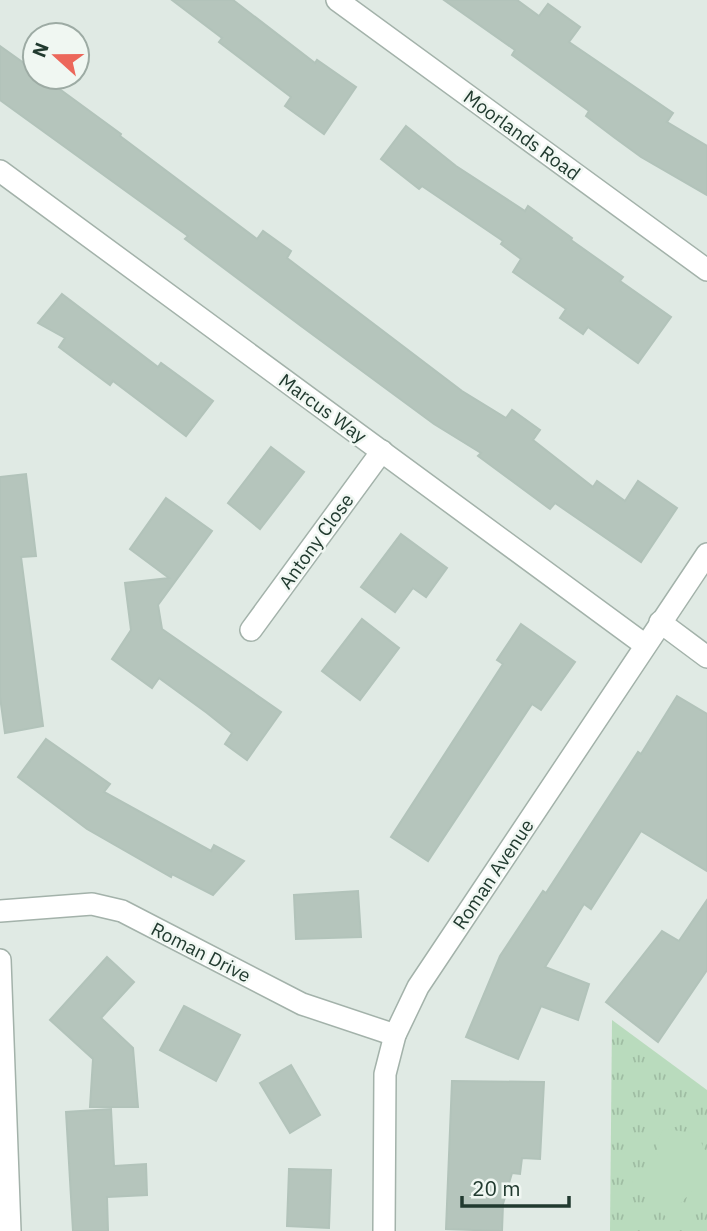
<svg xmlns="http://www.w3.org/2000/svg" width="707" height="1231" font-family="'IBM Plex Sans',sans-serif">
	<defs>
		<pattern id="grass-tufts" width="24" height="20" patternUnits="userSpaceOnUse" patternTransform="scale(1.75)"><rect width="24" height="20" fill="#b9dbbd"/><path d="M3 7l-1-3M5 7V3M7 7l1-3M15 17l-1-3M17 17v-4M19 17l1-3" fill="none" stroke="#9fbda3"/></pattern>
	</defs>
	<rect width="100%" height="100%" fill="#e0eae4"/>
	<polygon fill="url(#grass-tufts)" points="612,1020 707,1090 707,1231 610,1231"/>
	<polygon fill="#b9dbbd" points="663,1129 697,1133 707,1155 707,1185 692,1191 667,1218 632,1182 658,1154 658,1139"/>
	<g fill="#b5c5bc" stroke="#b2c3ba" stroke-width="2">
		<polygon points="172,0 233,0 315,63 317,60 356,87 324,134 285,106 291,97 219,42 222,38"/>
		<polygon points="444,0 517,0 539,16 548,4 580,27 569,42 673,113 667,122 707,146 707,195 641,157 615,138 586,116 589,111 512,55 515,50"/>
		<polygon points="0,46 35,71 35,77 43,77 121,134 120,136 257,239 263,231 291,251 287,258 462,391 506,418 512,410 540,430 533,440 593,487 597,481 625,501 638,481 677,508 641,562 555,503 550,509 478,456 481,453 434,424 301,326 185,239 188,236 0,100"/>
		<polygon points="406,126 456,166 525,211 528,206 572,238 571,240 623,277 620,281 671,317 638,363 588,327 583,334 560,318 566,309 513,272 521,259 501,244 503,241 422,186 419,189 381,159"/>
		<polygon points="62,294 158,367 161,363 213,401 186,436 113,381 110,385 59,347 65,338 38,323"/>
		<polygon points="271,447 304,472 260,529 228,503"/>
		<polygon points="26,474 36,556 21,557 43,726 5,733 0,697 0,477"/>
		<polygon points="166,498 212,531 158,605 162,629 281,712 247,760 225,744 232,733 207,713 159,678 152,688 112,659 131,630 125,583 169,578 130,549"/>
		<polygon points="401,534 447,568 426,597 413,588 395,612 361,587"/>
		<polygon points="362,619 399,648 360,700 322,671"/>
		<polygon points="521,624 575,662 541,710 532,704 428,861 391,837 503,664 497,660"/>
		<polygon points="677,696 707,714 707,871 641,831 591,909 584,904 545,967 589,984 578,1020 541,1006 518,1059 466,1037 500,956 543,891 546,893 638,752 641,754"/>
		<polygon points="46,739 110,784 104,792 211,851 214,845 244,861 213,895 172,874 171,877 87,829 18,777"/>
		<polygon points="358,891 361,937 296,939 294,895"/>
		<polygon points="707,900 707,970 658,1042 606,1002 662,931 679,941"/>
		<polygon points="107,957 134,982 101,1018 133,1048 138,1107 90,1107 93,1059 50,1020"/>
		<polygon points="184,1006 240,1035 216,1081 160,1050"/>
		<polygon points="291,1065 320,1115 290,1133 260,1083"/>
		<polygon points="452,1081 544,1082 540,1159 522,1158 520,1174 512,1173 503,1204 502,1231 446,1229"/>
		<polygon points="111,1109 114,1166 146,1164 147,1195 107,1197 108,1231 73,1231 66,1112"/>
		<polygon points="289,1169 331,1170 329,1228 287,1226"/>
	</g>
	<g fill="none" stroke-linecap="round" stroke-linejoin="round">
		<g stroke="#a3b2aa" stroke-width="24">
			<g id="minor">
				<polyline points="337,0 707,270"/>
				<polyline points="0,171 645,645"/>
				<polyline points="660,622 707,657"/>
				<polyline points="251,630 382,451"/>
				<polyline points="0,911 92,904 122,911 302,1004 395,1035"/>
				<polyline points="0,960 10,1231"/>
				<polyline points="384,1231 385,1074 395,1035 418,987 707,554"/>
			</g>
		</g>
		<use href="#minor" stroke="#fff" stroke-width="21"/>
	</g>
	<g text-anchor="middle" dominant-baseline="central" stroke-width="5" stroke-linejoin="round" paint-order="stroke">
		<g font-size="19" fill="#213a2f" stroke="#f0f7f2">
			<text transform="translate(522 135) rotate(36)">Moorlands Road</text>
			<text transform="translate(323 408) rotate(36)">Marcus Way</text>
			<text transform="translate(316 541) rotate(-54)">Antony Close</text>
			<text transform="translate(493 874) rotate(-56)">Roman Avenue</text>
			<text transform="translate(201 952) rotate(27)">Roman Drive</text>
		</g>
	</g>
	<g transform="translate(56 56) rotate(291)"><circle r="33" fill="#f0f7f2" stroke="#9daba4" stroke-width="2"/>
	<path d="M0-5L12 26L0 18L-12 26Z" fill="#ec675b"/>
	<text y="-10" font-size="19" font-weight="bold" text-anchor="middle" fill="#213a2f">N</text>
	</g>
	<path d="M462 1196v10h107v-10" fill="none" stroke="#213a2f" stroke-width="3.5"/>
	<text x="472" y="1196" font-size="21" fill="#213a2f" stroke="#f0f7f2" stroke-width="5" paint-order="stroke">20 m</text>
</svg>
